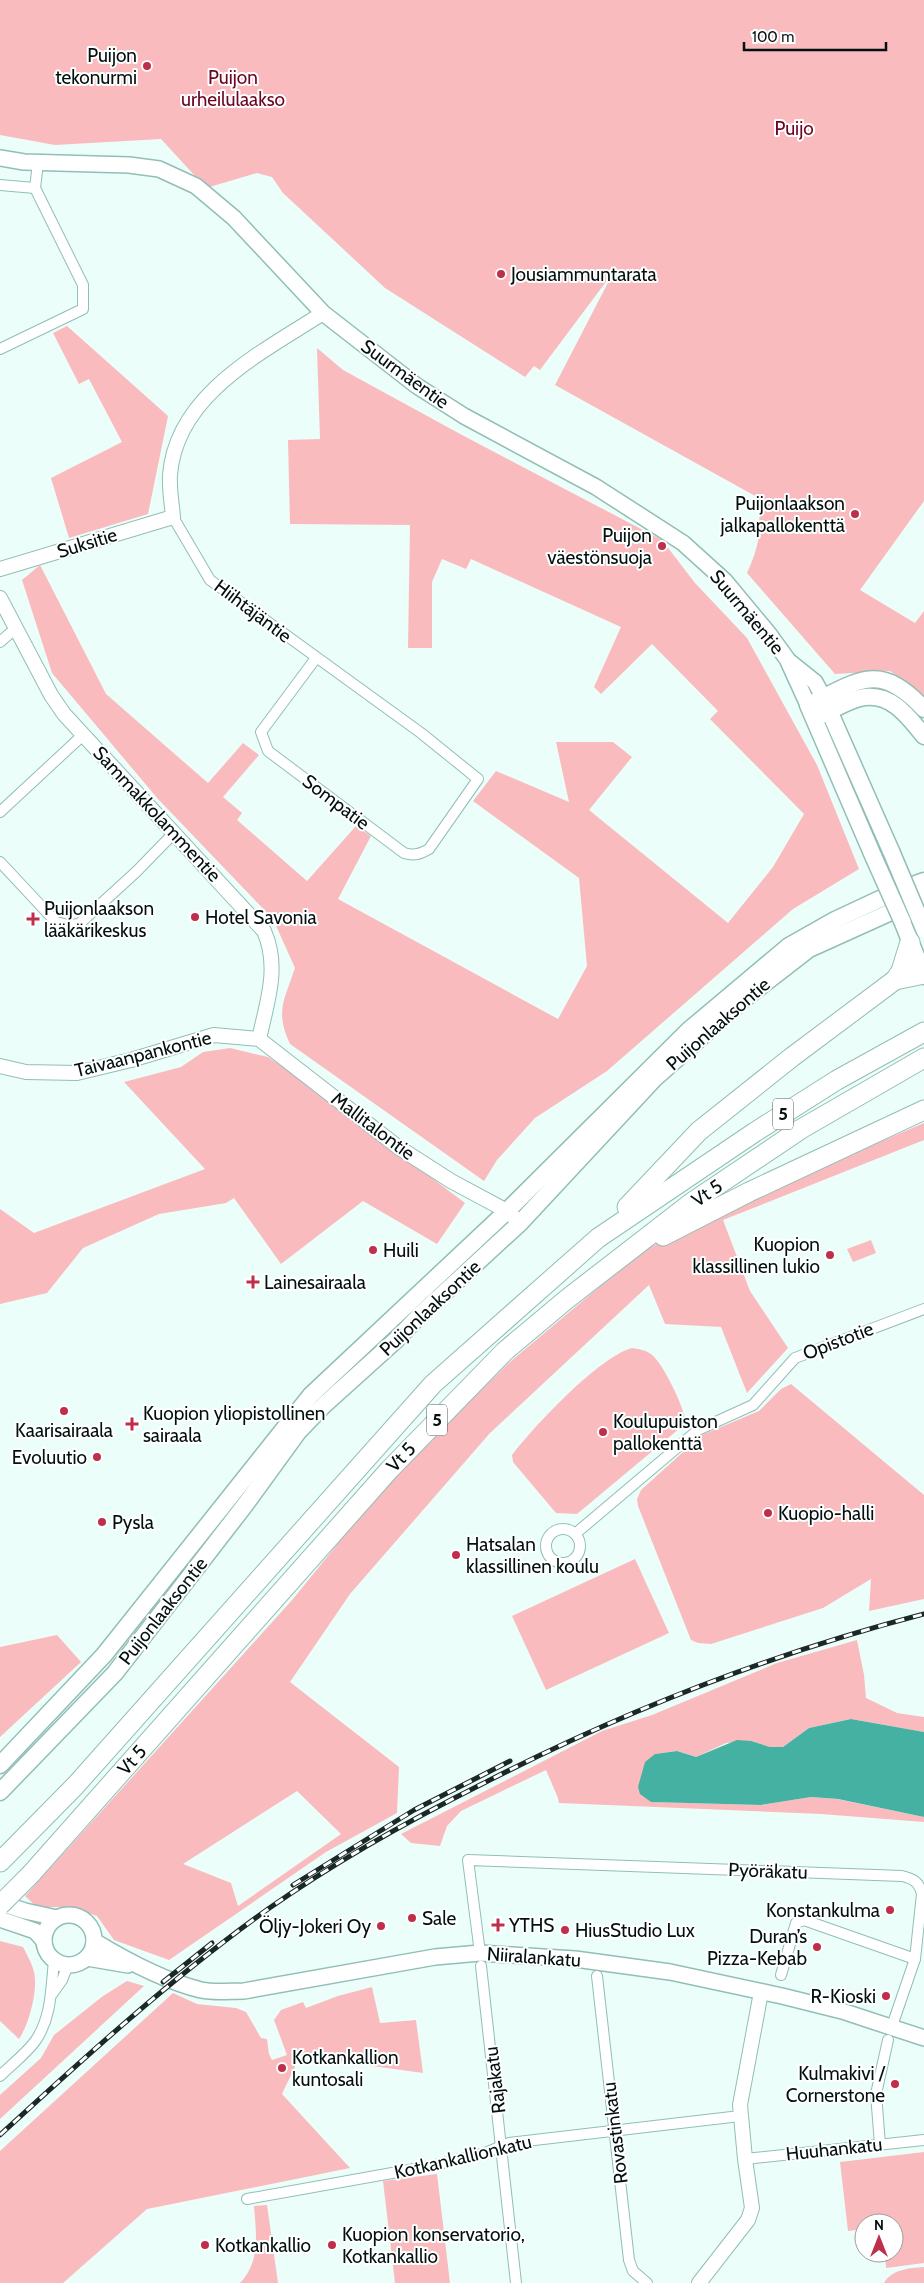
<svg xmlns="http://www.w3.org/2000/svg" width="924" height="2283" font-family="Cabin,sans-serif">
	<rect width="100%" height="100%" fill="#ecfefa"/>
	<g fill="#fabbbe" fill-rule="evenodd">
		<path d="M 0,0 L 924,0 L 924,501 L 860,590 L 915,623 L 924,611 L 924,698 L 890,671 L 835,674 L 747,573 C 760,545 762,527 757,497 L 555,385 L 614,271 L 540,370 L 534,366 L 525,377 L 385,288 L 283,193 L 272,177 L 257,173 L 206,188 L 161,139 L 55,145 L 0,135 Z"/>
		<polygon points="67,326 168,416 148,514 69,538 51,478 122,442 89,379 79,384 53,333"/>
		<path d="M 317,348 L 343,370 L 462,435 L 662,540 L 695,583 L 747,638 L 817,765 L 859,869 L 793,909 L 607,1071 L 535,1118 L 497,1160 L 484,1181 L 290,1044 C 275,1011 284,1001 295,968 L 273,919 L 158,799 L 52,673 L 22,580 L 40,565 L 106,694 L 208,783 L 243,743 L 259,755 L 223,797 L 242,813 L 237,820 L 307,881 L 356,826 L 371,836 L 338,899 L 558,1019 L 587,966 L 579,878 L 473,801 L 496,771 L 569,802 L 556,742 L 613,742 L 632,757 L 589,810 L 728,923 L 773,867 L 804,814 L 710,719 L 718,711 L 652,644 L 601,694 L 594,687 L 621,627 L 471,559 L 466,569 L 442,559 L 432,582 L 432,648 L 408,648 L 410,525 L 290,524 L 288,440 L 320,439 Z"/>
		<polygon points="230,1048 268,1057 296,1076 465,1203 437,1244 363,1201 281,1264 234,1198 226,1203 159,1214 83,1248 47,1293 0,1304 0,1209 34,1233 205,1169 124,1082 181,1067 203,1052"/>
		<path d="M 924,1123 L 924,1140 L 723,1220 L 750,1291 L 788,1348 L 747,1393 L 721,1327 L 665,1324 L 649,1285 L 490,1433 L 350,1594 L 290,1682 L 399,1767 L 397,1813 L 326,1852 L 169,1960 L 114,1940 L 97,1916 L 73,1907 L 37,1907 L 25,1896 L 293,1599 L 391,1478 L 511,1361 L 641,1252 L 719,1211 ZM 297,1791 L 341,1834 L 238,1906 L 231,1883 L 183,1864 Z"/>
		<polygon points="871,1240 876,1253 853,1262 847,1249"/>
		<path d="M 632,1348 C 639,1349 645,1350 651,1354 C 663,1363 684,1407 686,1423 L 577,1514 L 556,1513 L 513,1462 L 512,1455 C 533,1427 600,1356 632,1348 Z"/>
		<polygon points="791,1384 924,1495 924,1599 869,1611 871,1579 823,1608 711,1644 698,1643 691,1640 638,1506 637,1499 641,1490 702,1435 759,1411 781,1389"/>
		<polygon points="635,1559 669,1633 546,1690 512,1616"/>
		<polygon points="57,1635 81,1662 0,1737 0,1647"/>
		<polygon points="857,1640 864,1675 866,1698 897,1713 924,1717 924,1732 851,1719 809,1728 783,1747 770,1747 751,1741 726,1743 696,1757 677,1751 655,1754 638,1787 651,1802 761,1805 811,1797 837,1799 924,1817 924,1822 821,1814 559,1803 558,1798 546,1770 461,1811 447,1826 440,1846 411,1843 401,1834 602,1731 652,1715 777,1663"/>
		<path d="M 0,1941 L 23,1947 C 28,1957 35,1968 35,1980 C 36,1997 28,2026 19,2039 L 0,2021 Z"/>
		<polygon points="127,1981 144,1986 0,2119 0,2095 41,2058 54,2035 103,1996"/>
		<polygon points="372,1987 380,2023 416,2020 423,2073 300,2056 282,2094 350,2168 147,2209 63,2283 0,2283 0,2151 173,1993 197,2004 236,2008 246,2012 261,2038 267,2039 269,2054 272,2060 287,2055 274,2020 281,2010 303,2002 306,2008 338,1996"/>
		<polygon points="924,2152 924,2263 886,2268 885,2253 894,2253 894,2223 864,2223 864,2229 848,2231 840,2162"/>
		<polygon points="437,2174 450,2283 395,2283 383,2181"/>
		<path d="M 267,2205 L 278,2283 L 240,2283 C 261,2262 256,2232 254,2206 Z"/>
		<path d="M 924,2267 L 924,2283 L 884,2283 C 892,2269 910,2268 924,2267 Z"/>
	</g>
	<polygon fill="#44b1a3" points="851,1719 924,1732 924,1817 838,1799 811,1797 761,1805 651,1802 640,1794 638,1787 645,1762 655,1754 677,1751 696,1757 737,1740 751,1741 770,1747 783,1747 809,1728"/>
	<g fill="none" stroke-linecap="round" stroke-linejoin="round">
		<g stroke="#91beb6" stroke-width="12">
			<g id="minor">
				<polyline points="0,185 35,188"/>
				<polyline points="0,349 83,309 83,285 35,188 38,163"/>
				<path d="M 173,517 L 210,580 L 421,733 L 478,779 L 429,849 C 420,854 415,856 404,853 L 268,751 L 261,732 L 316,658"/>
				<polyline points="0,642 16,628"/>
				<polyline points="0,812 83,735"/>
				<polyline points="0,862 56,922 68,925 79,924 136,872 174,833"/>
				<circle cx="563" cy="1546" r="17"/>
				<polyline points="575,1534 698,1430 753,1405 795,1358 924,1309"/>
				<path d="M 480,1953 L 468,1860 L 902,1876 C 914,1879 919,1882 922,1894 L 915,1959 L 892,2026"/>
				<polyline points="481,1966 516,2283"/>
				<polyline points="781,1975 796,1923 804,1920 915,1959"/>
				<polyline points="597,1976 629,2260 633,2271 647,2283"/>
				<polyline points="52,1994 62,1980 68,1965"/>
				<path d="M 0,2076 C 11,2065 27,2053 36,2040 C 52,2016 51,1987 54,1961"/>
				<polyline points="880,2144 876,2094 888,2040"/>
				<polyline points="745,2159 924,2140"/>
				<polyline points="247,2199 431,2166 485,2153 509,2143 740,2116"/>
			</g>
		</g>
		<g stroke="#91beb6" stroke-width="16">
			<g id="tertiary">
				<path d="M 0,569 L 173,517 C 172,504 169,489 170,475 C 176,394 263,352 323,313"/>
				<path d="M 0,598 L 51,695 L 64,714 L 264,931 C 280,967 267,1002 259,1039"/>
				<polyline points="0,1066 26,1072 77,1073 131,1060 214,1035 259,1039 398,1147 451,1181 507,1211 520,1223"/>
				<polyline points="699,2283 748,2220 752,2208 745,2159 740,2105 761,1992"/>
			</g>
		</g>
		<g stroke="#91beb6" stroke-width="18">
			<g id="secondary">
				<polyline points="0,158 24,162 129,165 159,169 196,186 234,218 323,313 417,386 464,416 596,487 683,543 725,581 769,634 787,659 808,705"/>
				<polyline points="790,662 815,682 823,697"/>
				<polyline points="0,1903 25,1911 57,1918"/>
				<circle cx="69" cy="1940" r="25"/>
				<polyline points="0,1919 35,1931 44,1941"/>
				<path d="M 94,1941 C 127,1961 164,1981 201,1990 C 215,1993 230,1991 244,1991 L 435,1957 L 480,1953 L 575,1959 L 670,1972 L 782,1996 L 842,2011 L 924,2038"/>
				<polyline points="87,1958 128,1965"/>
			</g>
		</g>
		<g stroke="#91beb6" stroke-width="19">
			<g id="primary">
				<polyline points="823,697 891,851"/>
				<path d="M 821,715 C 833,710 847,701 860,698 C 890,691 908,716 924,736"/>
				<path d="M 874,858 L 808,705 C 860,680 879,661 924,709"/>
				<polyline points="903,923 924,976"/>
				<polyline points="0,1765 104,1655 311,1395 507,1211 689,1030 789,946 835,920 897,891 924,881"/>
				<polyline points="0,1792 115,1673 245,1505 298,1432 324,1405 395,1341 421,1314 520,1223 654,1079 743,1000 809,949 924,897"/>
			</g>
		</g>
		<g stroke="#91beb6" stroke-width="21">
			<g id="motorway">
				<polyline points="895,980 924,974"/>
				<polyline points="627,1207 699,1131 792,1057 895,980 901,971 910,942"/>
				<polyline points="663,1236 749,1192 924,1110"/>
				<polyline points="0,1862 75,1786 433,1384 598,1238 755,1132 837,1080 924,1032"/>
				<polyline points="31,1874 390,1469 505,1351 567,1299 691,1203 801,1129 924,1058"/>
			</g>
		</g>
		<use href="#minor" stroke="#fff" stroke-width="10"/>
		<use href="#tertiary" stroke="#fff" stroke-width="14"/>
		<use href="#secondary" stroke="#fff" stroke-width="15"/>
		<use href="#primary" stroke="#fff" stroke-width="16"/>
		<use href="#motorway" stroke="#fff" stroke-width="19"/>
		<g stroke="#1a2927" stroke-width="5">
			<g id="rail">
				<polyline points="293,1885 414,1810 510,1761"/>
				<polyline points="163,1982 212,1943"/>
				<path d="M 0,2135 C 86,2056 173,1977 268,1909 C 335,1862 408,1821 482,1784 C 624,1711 770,1654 924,1614"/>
			</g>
		</g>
		<use href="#rail" stroke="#fff" stroke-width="3" stroke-dasharray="9" stroke-linecap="butt"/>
		<g stroke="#91beb6" stroke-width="19" stroke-linecap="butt">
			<g id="primary-bridge">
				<polyline points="891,851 924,929"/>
				<polyline points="874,858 903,923"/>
			</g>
		</g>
		<g stroke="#91beb6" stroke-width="21" stroke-linecap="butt">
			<polyline id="motorway-bridge" points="0,1905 31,1874"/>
		</g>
		<use href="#primary-bridge" stroke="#fff" stroke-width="16"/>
		<use href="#motorway-bridge" stroke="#fff" stroke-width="19"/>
	</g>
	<g fill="#bf2e4a" stroke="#fff" stroke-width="2">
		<circle cx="147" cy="66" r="5"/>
		<circle cx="501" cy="274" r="5"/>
		<circle cx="855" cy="514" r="5"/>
		<circle cx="662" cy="546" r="5"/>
		<circle cx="195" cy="917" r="5"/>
		<path d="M30.5 911.5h5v5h5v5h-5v5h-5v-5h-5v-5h5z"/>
		<circle cx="373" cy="1250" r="5"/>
		<circle cx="830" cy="1255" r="5"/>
		<path d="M250.5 1274.5h5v5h5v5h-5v5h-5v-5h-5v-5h5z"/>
		<circle cx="64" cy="1411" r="5"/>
		<path d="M129.5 1416.5h5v5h5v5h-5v5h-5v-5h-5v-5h5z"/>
		<circle cx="603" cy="1432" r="5"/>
		<circle cx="97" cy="1457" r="5"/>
		<circle cx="768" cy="1513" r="5"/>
		<circle cx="102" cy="1522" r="5"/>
		<circle cx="456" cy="1555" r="5"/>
		<circle cx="890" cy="1910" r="5"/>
		<circle cx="412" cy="1918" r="5"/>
		<path d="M495.5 1917.5h5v5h5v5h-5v5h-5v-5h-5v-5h5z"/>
		<circle cx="381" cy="1926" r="5"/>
		<circle cx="565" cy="1930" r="5"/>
		<circle cx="817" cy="1947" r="5"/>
		<circle cx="886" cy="1996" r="5"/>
		<circle cx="282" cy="2068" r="5"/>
		<circle cx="895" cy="2084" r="5"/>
		<circle cx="205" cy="2245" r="5"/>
		<circle cx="332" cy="2245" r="5"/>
	</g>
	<g text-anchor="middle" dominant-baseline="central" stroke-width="4" stroke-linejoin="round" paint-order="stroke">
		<g fill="#fff" stroke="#4e5857" stroke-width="1">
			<rect x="773" y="1098.5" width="20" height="31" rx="4"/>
			<rect x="427" y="1404.5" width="20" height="31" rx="4"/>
		</g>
		<g font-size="18" font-weight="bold" fill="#02110f">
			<text x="783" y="1114">5</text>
			<text x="437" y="1420">5</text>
		</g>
		<g font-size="19" fill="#02110f" stroke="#fff" text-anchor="start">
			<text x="137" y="55" text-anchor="end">Puijon<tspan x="137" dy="22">tekonurmi</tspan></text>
			<text x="511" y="274">Jousiammuntarata</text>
			<text x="845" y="503" text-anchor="end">Puijonlaakson<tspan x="845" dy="22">jalkapallokenttä</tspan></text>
			<text x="652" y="535" text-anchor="end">Puijon<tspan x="652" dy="22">väestönsuoja</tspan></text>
			<text x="44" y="908">Puijonlaakson<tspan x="44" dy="22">lääkärikeskus</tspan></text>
			<text x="205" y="917">Hotel Savonia</text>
			<text x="820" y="1244" text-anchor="end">Kuopion<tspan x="820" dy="22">klassillinen lukio</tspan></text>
			<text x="383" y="1250">Huili</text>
			<text x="264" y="1282">Lainesairaala</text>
			<text x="143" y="1413">Kuopion yliopistollinen<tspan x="143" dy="22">sairaala</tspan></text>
			<text x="613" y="1421">Koulupuiston<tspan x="613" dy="22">pallokenttä</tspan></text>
			<text x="64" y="1430" text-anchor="middle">Kaarisairaala</text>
			<text x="87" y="1457" text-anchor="end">Evoluutio</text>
			<text x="778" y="1513">Kuopio-halli</text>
			<text x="112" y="1522">Pysla</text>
			<text x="466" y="1544">Hatsalan<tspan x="466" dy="22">klassillinen koulu</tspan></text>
			<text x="880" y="1910" text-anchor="end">Konstankulma</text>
			<text x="422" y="1918">Sale</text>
			<text x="509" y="1925">YTHS</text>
			<text x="371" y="1926" text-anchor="end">Öljy-Jokeri Oy</text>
			<text x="575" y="1930">HiusStudio Lux</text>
			<text x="807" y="1936" text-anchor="end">Duran’s<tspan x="807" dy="22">Pizza-Kebab</tspan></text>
			<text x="876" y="1996" text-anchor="end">R-Kioski</text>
			<text x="292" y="2057">Kotkankallion<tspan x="292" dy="22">kuntosali</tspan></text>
			<text x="885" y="2073" text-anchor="end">Kulmakivi /<tspan x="885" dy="22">Cornerstone</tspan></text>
			<text x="342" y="2234">Kuopion konservatorio,<tspan x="342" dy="22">Kotkankallio</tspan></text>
			<text x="215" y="2245">Kotkankallio</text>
		</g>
		<g font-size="19" fill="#6c0621" stroke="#fff">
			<text x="233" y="77">Puijon<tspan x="233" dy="22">urheilulaakso</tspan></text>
			<text x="794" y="128">Puijo</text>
		</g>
		<g font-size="19" fill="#02110f" stroke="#fff">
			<text transform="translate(405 374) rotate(36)">Suurmäentie</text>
			<text transform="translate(87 543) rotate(-17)">Suksitie</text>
			<text transform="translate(253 611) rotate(37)">Hiihtäjäntie</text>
			<text transform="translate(747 612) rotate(50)">Suurmäentie</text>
			<text transform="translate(336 802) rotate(37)">Sompatie</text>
			<text transform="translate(157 814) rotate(47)">Sammakkolammentie</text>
			<text transform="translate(718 1024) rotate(-41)">Puijonlaaksontie</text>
			<text transform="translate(143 1054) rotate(-14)">Taivaanpankontie</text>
			<text transform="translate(373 1126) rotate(37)">Mallitalontie</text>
			<text transform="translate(707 1193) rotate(-35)">Vt 5</text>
			<text transform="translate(430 1308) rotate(-43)">Puijonlaaksontie</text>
			<text transform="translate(838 1341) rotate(-21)">Opistotie</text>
			<text transform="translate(401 1457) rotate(-47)">Vt 5</text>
			<text transform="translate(163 1611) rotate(-52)">Puijonlaaksontie</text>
			<text transform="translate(132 1760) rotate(-49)">Vt 5</text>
			<text transform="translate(768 1871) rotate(2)">Pyöräkatu</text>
			<text transform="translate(534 1957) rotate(4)">Niiralankatu</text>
			<text transform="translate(495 2080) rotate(-97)">Rajakatu</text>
			<text transform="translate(615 2133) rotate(-97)">Rovastinkatu</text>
			<text transform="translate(834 2149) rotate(-6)">Huuhankatu</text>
			<text transform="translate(463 2157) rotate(-13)">Kotkankallionkatu</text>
		</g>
	</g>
	<g transform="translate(879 2238)"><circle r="24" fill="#ffffff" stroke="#9aa09f"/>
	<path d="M0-4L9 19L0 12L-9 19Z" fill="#bf2e4a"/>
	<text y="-8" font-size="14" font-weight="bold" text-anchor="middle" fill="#02110f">N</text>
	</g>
	<path d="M744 42v8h142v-8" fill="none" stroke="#02110f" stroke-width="2.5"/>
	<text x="752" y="42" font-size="15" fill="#02110f" stroke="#ffffff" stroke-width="4" paint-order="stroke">100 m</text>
</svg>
